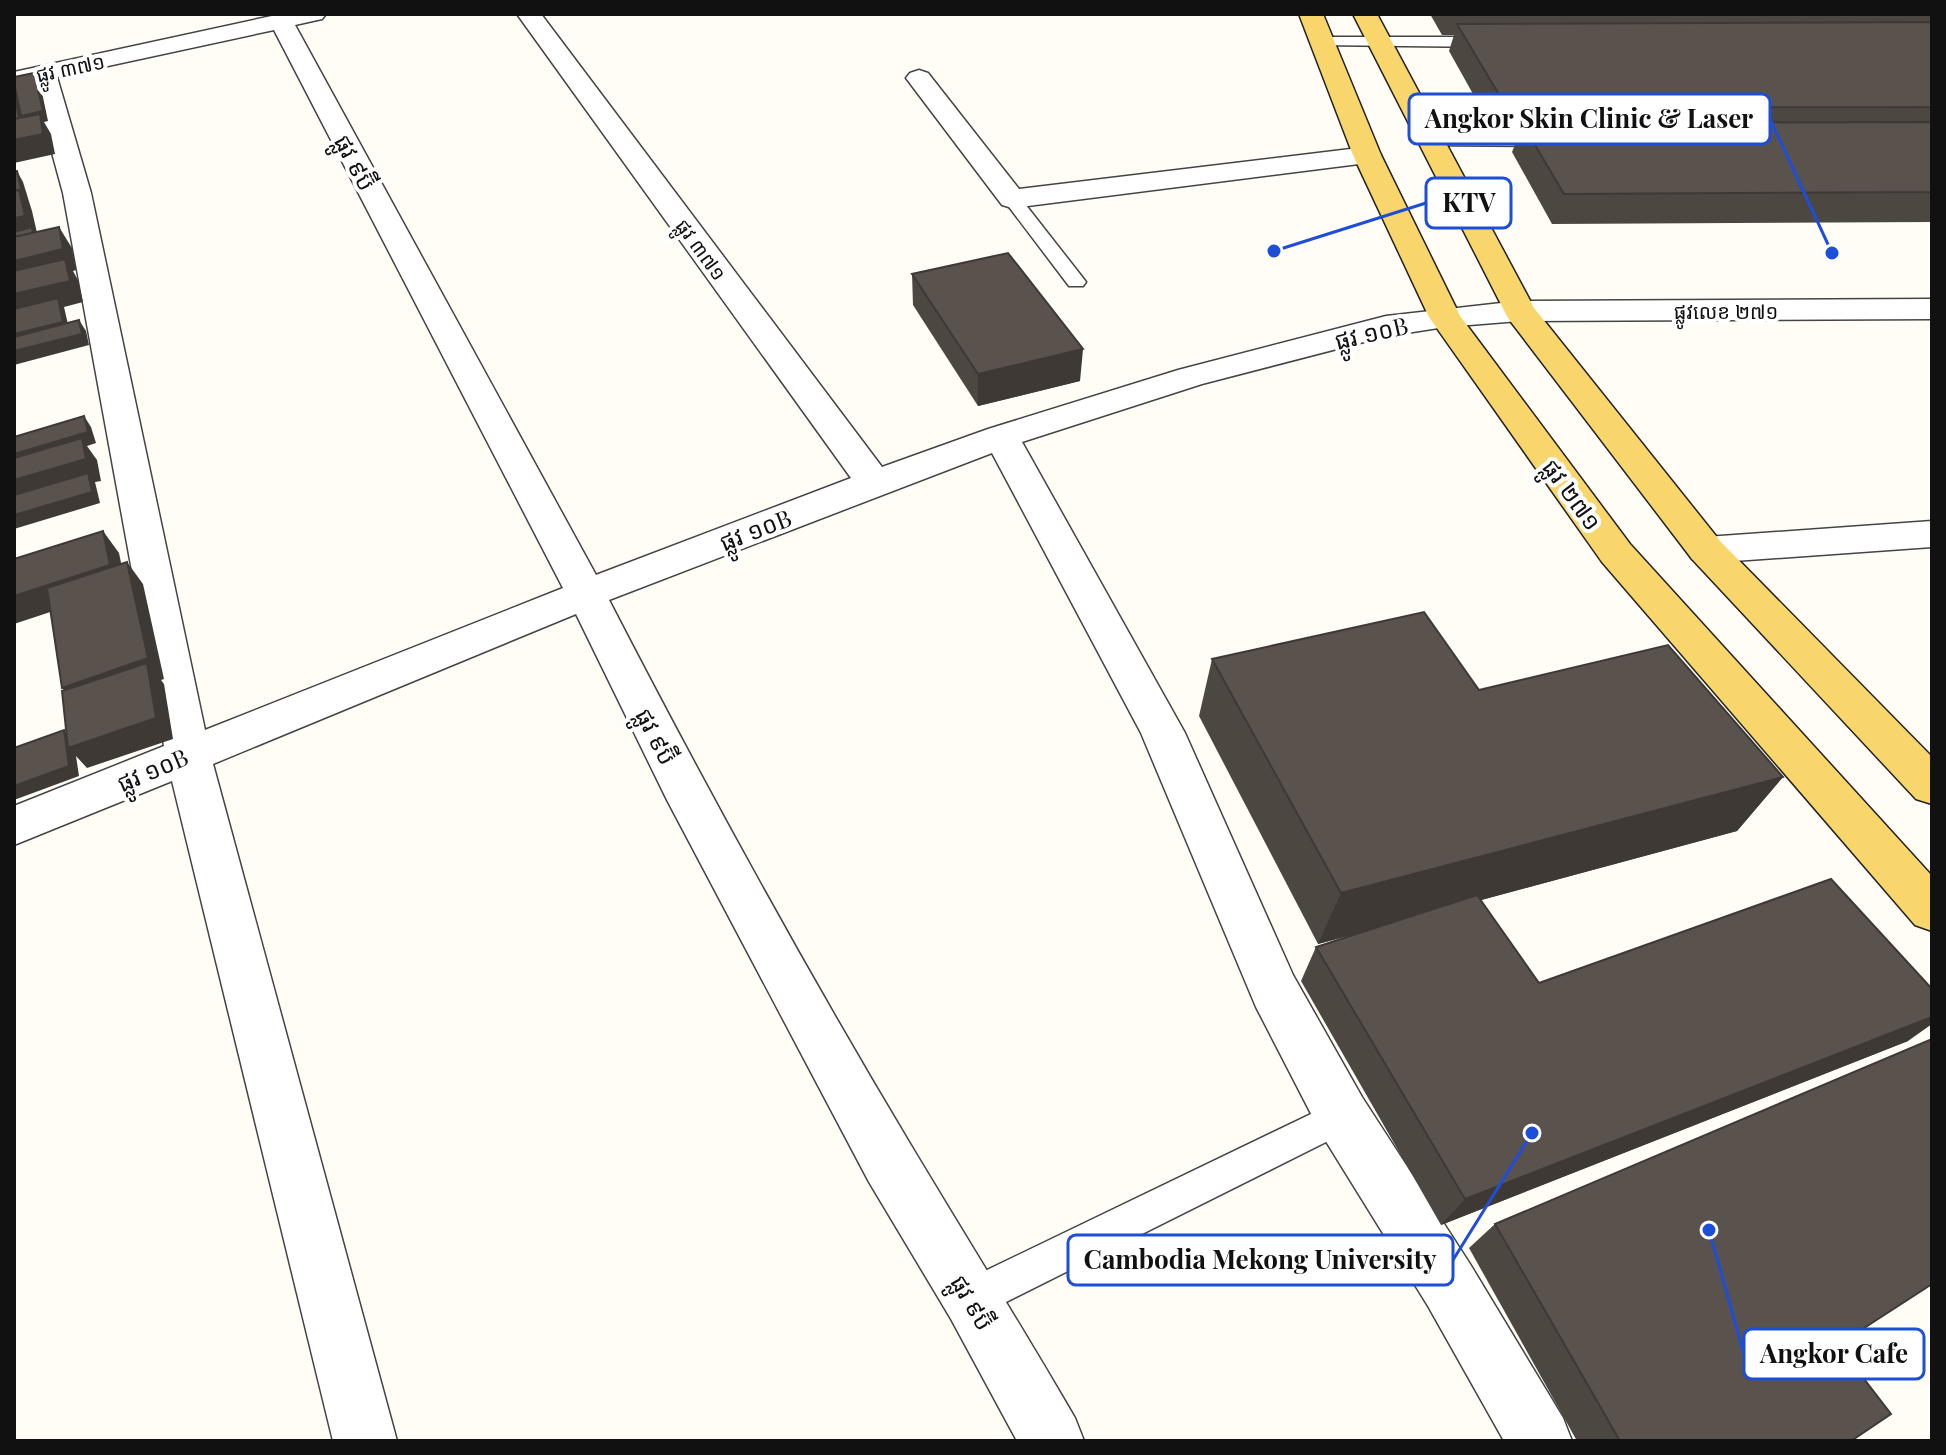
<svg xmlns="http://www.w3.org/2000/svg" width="1946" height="1455" font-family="'Playfair Display','Noto Sans Khmer',serif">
	<rect width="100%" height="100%" fill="#fffdf5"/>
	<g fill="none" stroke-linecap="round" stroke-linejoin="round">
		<g stroke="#444" stroke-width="3">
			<g id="lane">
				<polygon points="1323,37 1490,37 1498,42 1490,47 1318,45 1318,39"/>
				<polygon points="1431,136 1554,136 1563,141 1554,146 1425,145 1422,141"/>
				<polygon points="1012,194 1018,195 1083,278 1086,282 1083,286 1069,286 1003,199"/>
				<polygon points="1342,1099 1354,1104 1360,1116 1354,1128 986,1312 972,1317 958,1312 953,1298 958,1284"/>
			</g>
		</g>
		<g stroke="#444" stroke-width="3">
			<g id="street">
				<path d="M 281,14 L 326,14 L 322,19 L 295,25 L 596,575 L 851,478 L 517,14 L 541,14 L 882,467 L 988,429 L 1178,370 L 1386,316 L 1519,301 L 1932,299 L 1932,319 L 1519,321 L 1445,327 L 1387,336 L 1202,384 L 1022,442 L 1185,733 L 1293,975 L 1362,1097 L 1470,1264 L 1563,1418 L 1572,1441 L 1504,1441 L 1428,1306 L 1322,1135 L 1256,1007 L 1141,733 L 992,453 L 609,600 C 704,784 803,965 909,1142 C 964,1234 1021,1325 1075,1418 L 1084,1441 L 1017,1441 L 951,1319 L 869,1182 L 667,800 L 576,614 L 213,764 L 397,1441 L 333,1441 L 172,781 L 14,845 L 14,806 L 164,746 L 63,193 L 33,83 L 14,86 L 14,72 ZM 274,30 L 563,588 L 205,730 L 91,193 L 57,77 Z"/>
				<polygon points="919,70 928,73 1019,189 1367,147 1377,149 1381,155 1377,161 1367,163 1012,208 1002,205 906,78 910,73"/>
				<polygon points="1932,521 1932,547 1706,563 1692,559 1687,550 1692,541 1706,537"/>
			</g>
		</g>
		<g stroke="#222" stroke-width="3">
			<g id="primary">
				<polygon points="1299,14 1323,14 1381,155 1460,316 1630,544 1932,876 1932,931 1915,925 1602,562 1429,317 1353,155"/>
				<polygon points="1353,14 1377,14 1534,308 1720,541 1932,757 1932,804 1916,799 1692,559 1508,318"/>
			</g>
		</g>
		<use href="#lane" fill="#fff" fill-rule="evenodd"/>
		<use href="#street" fill="#fff" fill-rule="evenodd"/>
		<use href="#primary" fill="#f9d66b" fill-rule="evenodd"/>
	</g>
	<g fill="#4d4742">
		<polygon points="1430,14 1932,14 1932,222 1552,224 1512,152 1518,137 1497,137 1449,51 1454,35 1442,35"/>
		<polygon points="912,274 1080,381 978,406 913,305"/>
		<polygon points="1212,659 1479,690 1783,777 1737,831 1481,900 1539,983 1908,1041 1441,1225 1301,981 1316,947 1367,931 1318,944 1199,716"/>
		<polygon points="1495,1224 1838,1345 1851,1441 1577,1441 1469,1248"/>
	</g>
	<g fill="#3f3936">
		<polygon points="34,73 40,83 48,121 44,122 51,134 55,154 14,163 14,83"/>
		<polygon points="17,171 23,182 32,211 38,237 14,243 14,211"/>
		<polygon points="59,227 72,248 76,270 73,271 78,280 83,302 64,307 70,333 14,347 14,261"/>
		<polygon points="79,320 86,331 89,345 14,365 14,351"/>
		<polygon points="1083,349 1080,381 978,406 978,374"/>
		<polygon points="84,416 91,427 96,443 87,446 97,460 101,481 95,482 100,503 14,529 14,454"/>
		<polygon points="103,531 119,553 126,587 14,624 14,596"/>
		<polygon points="127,562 143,584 164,679 161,680 164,684 173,739 87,768 76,756 79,776 14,800 14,786 64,730 74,741 81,709 62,688"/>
		<polygon points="1783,777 1737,831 1318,944 1341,893"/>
		<polygon points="1932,1017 1932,1024 1908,1041 1441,1225 1465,1199"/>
	</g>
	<g fill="#5a524d" stroke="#3f3936" stroke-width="2">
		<polygon points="1932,22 1932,107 1507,108 1457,24"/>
		<polygon points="34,73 43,111 21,116 14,83 14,77"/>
		<polygon points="14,93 19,118 14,119"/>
		<polygon points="40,114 43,134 14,140 14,119"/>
		<polygon points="1932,122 1932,192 1564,194 1522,123"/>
		<polygon points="17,171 23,197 19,190 14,191 14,172"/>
		<polygon points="19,190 25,216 14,218 14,191"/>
		<polygon points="32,227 33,233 14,237 14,232"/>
		<polygon points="59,227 63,249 14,261 14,237"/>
		<polygon points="1008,253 1083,349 978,374 912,274"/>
		<polygon points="65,259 70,281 14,294 14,271"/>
		<polygon points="58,298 63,322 14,334 14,309"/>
		<polygon points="79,320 82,334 14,351 14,337"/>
		<polygon points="84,416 88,432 14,454 14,437"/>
		<polygon points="82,438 86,459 14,480 14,458"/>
		<polygon points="88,473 92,492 14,515 14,495"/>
		<polygon points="103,531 110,565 14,596 14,559"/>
		<polygon points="127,562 148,658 62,688 47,588"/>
		<polygon points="1424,612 1479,690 1668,645 1783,777 1341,893 1212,659"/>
		<polygon points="147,663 156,718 68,748 62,691"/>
		<polygon points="64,730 69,766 14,786 14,748"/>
		<polygon points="1831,879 1932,989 1932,1017 1465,1199 1316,947 1477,895 1539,983"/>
		<polygon points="1932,1039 1932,1284 1838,1345 1891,1414 1851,1441 1620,1441 1495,1224"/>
	</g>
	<g text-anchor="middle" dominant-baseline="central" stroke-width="8" stroke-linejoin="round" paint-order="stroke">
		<g font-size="20" fill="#111" stroke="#fff">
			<text transform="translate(70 67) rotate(-12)">ផ្លូវ ៣៧១</text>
			<text transform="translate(702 249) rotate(54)">ផ្លូវ ៣៧១</text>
			<text x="1726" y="310">ផ្លូវលេខ ២៧១</text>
		</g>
		<g font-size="24" fill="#111" stroke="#fff">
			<text transform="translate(356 162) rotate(62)">ផ្លូវ ៩ប៊ី</text>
			<text transform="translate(1371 332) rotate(-13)">ផ្លូវ ១០B</text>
			<text transform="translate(1573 494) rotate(54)">ផ្លូវ ២៧១</text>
			<text transform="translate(755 529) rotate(-21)">ផ្លូវ ១០B</text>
			<text transform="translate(657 736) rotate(63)">ផ្លូវ ៩ប៊ី</text>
			<text transform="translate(152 769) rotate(-23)">ផ្លូវ ១០B</text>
			<text transform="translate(973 1302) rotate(60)">ផ្លូវ ៩ប៊ី</text>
		</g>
	</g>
	<path fill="none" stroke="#1d4ed8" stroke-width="3" d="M1832 253L1770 119M1274 251L1426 203M1532 1133L1453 1260M1709 1230L1744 1354"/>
	<g fill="#1d4ed8" stroke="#fff" stroke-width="3">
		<circle cx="1832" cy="253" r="8"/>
		<circle cx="1274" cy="251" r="8"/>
		<circle cx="1532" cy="1133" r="8"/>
		<circle cx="1709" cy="1230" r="8"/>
	</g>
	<g fill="#fff" stroke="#1d4ed8" stroke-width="3">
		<rect x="1409" y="94" width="361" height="50" rx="8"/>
		<rect x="1426" y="178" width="85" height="50" rx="8"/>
		<rect x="1068" y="1235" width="385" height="50" rx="8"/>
		<rect x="1744" y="1329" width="180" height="50" rx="8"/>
	</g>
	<g font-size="26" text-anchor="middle" font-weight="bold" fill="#111">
		<text x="1589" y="128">Angkor Skin Clinic &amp; Laser</text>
		<text x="1469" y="212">KTV</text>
		<text x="1260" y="1269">Cambodia Mekong University</text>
		<text x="1834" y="1363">Angkor Cafe</text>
	</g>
	<rect width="1946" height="1455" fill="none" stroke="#111111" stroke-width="32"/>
</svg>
